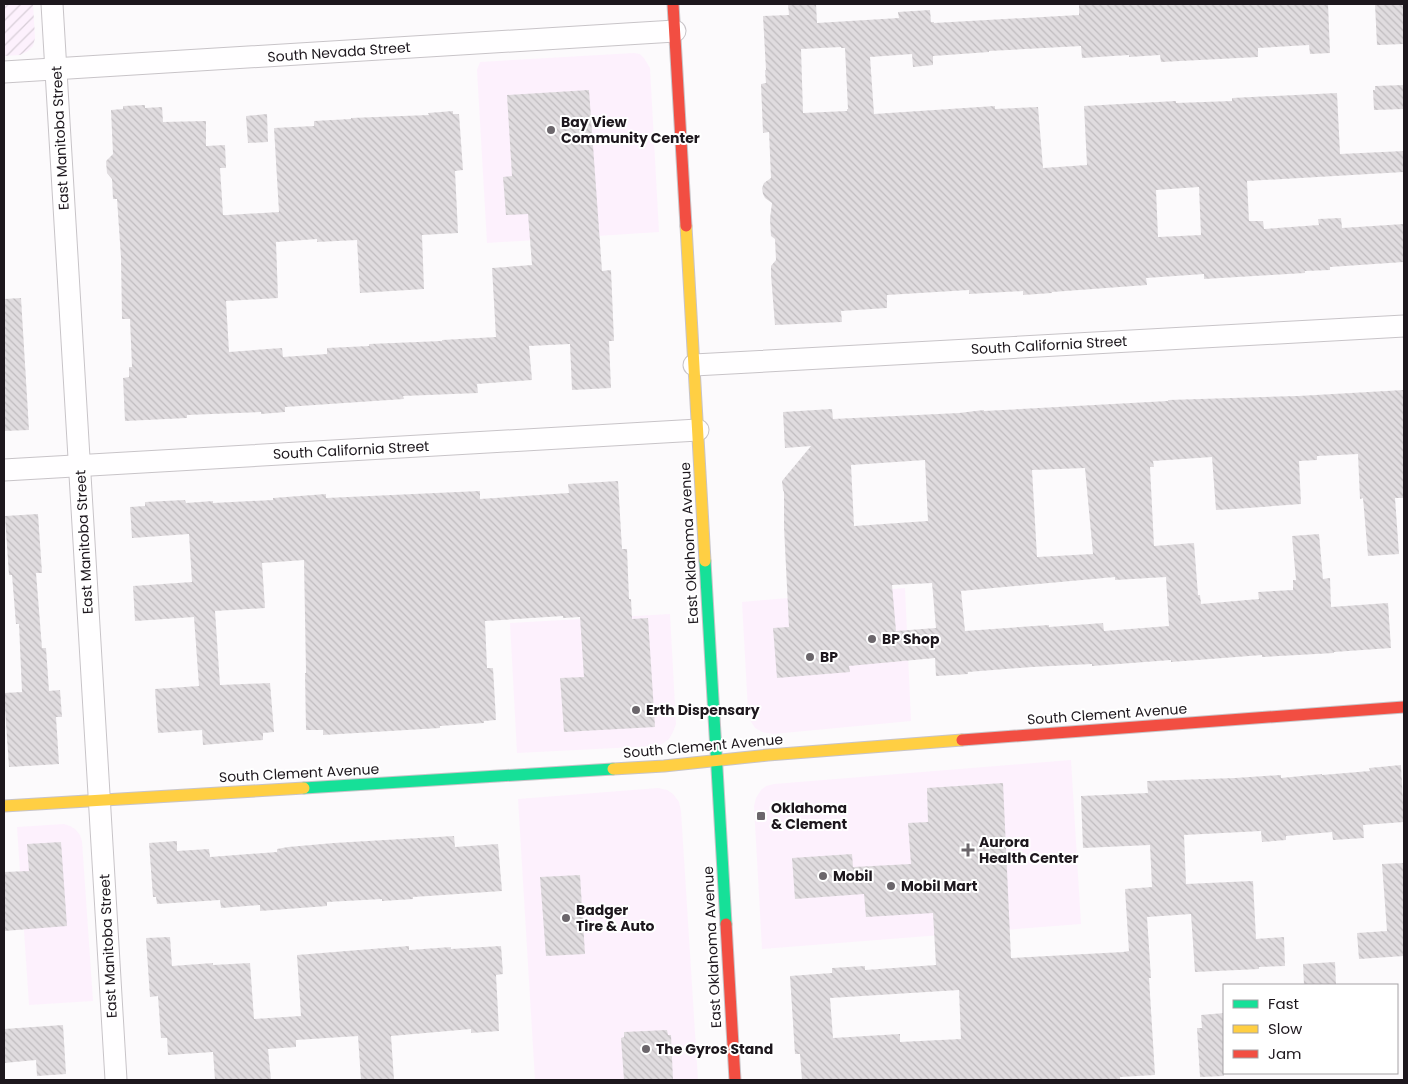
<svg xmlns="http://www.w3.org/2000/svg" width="1408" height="1084" font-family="Poppins,sans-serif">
	<defs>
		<pattern id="industrial-furrows" width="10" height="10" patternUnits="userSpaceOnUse" patternTransform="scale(1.25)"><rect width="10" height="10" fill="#fdf1fd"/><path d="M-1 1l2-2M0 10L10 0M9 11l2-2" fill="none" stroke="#d8ced8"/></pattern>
		<pattern id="building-back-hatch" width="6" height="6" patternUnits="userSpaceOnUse" patternTransform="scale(1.25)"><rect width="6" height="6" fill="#e0dcdf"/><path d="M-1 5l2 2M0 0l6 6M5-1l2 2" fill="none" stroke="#c0bcbf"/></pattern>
	</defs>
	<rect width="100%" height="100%" fill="#fcfafc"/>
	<g fill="#fdf1fd">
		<polygon points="634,53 640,54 644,58 650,68 659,232 487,243 477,70 480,62"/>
		<polygon points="905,588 911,721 773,734 762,732 755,728 750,720 748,711 742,602"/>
		<polygon points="670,614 676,724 673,732 669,739 662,744 656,746 517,753 510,623"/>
		<polygon points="1071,760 1081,924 762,949 754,806 756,798 761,790 766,786 774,784"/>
		<polygon points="658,788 667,790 673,794 679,802 681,811 698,1080 535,1080 518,799"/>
		<polygon points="64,824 70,826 75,829 80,835 82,841 93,1001 29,1005 17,827"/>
	</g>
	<polygon fill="url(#industrial-furrows)" points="4,4 33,4 35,38 33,46 28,51 20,55 4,56"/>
	<g fill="url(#building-back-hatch)" fill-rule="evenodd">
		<path d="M 788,4 L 816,4 L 817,23 L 899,18 L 898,12 L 930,10 L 931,22 L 934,22 L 934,23 L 1079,15 L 1079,4 L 1328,4 L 1330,53 L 1310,54 L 1309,45 L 1258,48 L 1258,57 L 1161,62 L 1160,55 L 1129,57 L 1129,55 L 1082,58 L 1081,46 L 989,51 L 989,52 L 933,56 L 933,65 L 913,67 L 912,54 L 870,57 L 874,114 L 995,106 L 995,109 L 1038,107 L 1043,168 L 1087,165 L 1084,106 L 1176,101 L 1176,103 L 1232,101 L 1232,98 L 1337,93 L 1340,154 L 1404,151 L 1404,172 L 1247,181 L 1249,221 L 1263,221 L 1264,229 L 1319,225 L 1318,219 L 1341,218 L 1342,228 L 1404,224 L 1404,262 L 1330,267 L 1330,270 L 1305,271 L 1305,273 L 1271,275 L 1204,279 L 1204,274 L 1146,278 L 1147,285 L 1052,292 L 1052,293 L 1023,295 L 1023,291 L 969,294 L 969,290 L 887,295 L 887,308 L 841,311 L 842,322 L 775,325 L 771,275 L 771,266 L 776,260 L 775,239 L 771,236 L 770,219 L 772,203 L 765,198 L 763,194 L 762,188 L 764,183 L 771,178 L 769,132 L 763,133 L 761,84 L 766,83 L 765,70 L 766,70 L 763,16 L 789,15 ZM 841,47 L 841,48 L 845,48 L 848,109 L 847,109 L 847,111 L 803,113 L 801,49 ZM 1199,187 L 1201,235 L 1158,237 L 1156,190 Z"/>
		<polygon points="1375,4 1404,4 1404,44 1377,45"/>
		<polygon points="1404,85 1404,109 1374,110 1373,90 1375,90 1375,86"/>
		<polygon points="589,90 602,271 611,270 614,341 609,341 611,388 572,390 570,344 529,346 532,380 477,384 478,393 403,396 404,399 285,407 285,412 261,414 261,412 187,415 187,418 125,421 123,378 129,377 129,367 132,367 130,319 122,319 121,257 117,199 113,199 112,179 107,173 106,161 113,154 111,110 123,109 123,106 145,105 145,108 162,107 163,122 206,121 206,146 225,145 226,168 220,168 223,215 227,215 279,212 274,128 314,126 314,121 351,119 351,118 429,115 428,113 453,111 453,114 459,114 463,170 455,171 458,233 422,235 424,289 360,293 357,240 317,242 317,239 276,242 278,298 226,301 229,352 282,348 283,357 327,354 327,348 369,346 369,344 442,341 442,340 496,337 492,268 532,265 528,214 506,215 503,177 512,176 507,95"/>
		<polygon points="267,114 268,142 248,143 246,116"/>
		<polygon points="21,298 29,430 4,431 4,299"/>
		<path d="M 1404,390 L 1404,498 L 1395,498 L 1399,554 L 1368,556 L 1363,498 L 1360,499 L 1358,454 L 1317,456 L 1317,460 L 1299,461 L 1301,504 L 1234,509 L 1216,510 L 1212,457 L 1153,461 L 1154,467 L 1150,467 L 1154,546 L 1194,543 L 1198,595 L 1200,595 L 1201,604 L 1259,599 L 1258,592 L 1293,590 L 1293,580 L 1296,580 L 1292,536 L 1319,534 L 1323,579 L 1330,578 L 1331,607 L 1388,603 L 1391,648 L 1334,652 L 1334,653 L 1262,657 L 1262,655 L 1171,662 L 1171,660 L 1092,666 L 1092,664 L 1032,667 L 968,672 L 968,674 L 936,676 L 935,658 L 849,666 L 850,672 L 777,678 L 773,628 L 789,627 L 784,527 L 784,492 L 783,490 L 782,481 L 811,446 L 785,448 L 783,412 L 832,409 L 833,419 L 959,413 L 984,410 L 984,411 L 1168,401 L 1168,400 L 1298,396 ZM 925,460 L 928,521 L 854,526 L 851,465 ZM 1085,468 L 1093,554 L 1037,557 L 1032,470 ZM 1115,577 L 1115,580 L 1166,577 L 1169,626 L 1104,631 L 1103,623 L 1049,627 L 1049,625 L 965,631 L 961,591 ZM 932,583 L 936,628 L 896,631 L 892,585 Z"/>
		<polygon points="618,481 622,549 627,549 629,599 631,599 632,619 648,618 655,727 564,732 560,678 584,677 580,617 563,618 563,616 485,621 487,668 493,668 496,720 484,721 484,723 440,726 440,728 323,735 323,730 306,730 305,673 306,673 304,560 262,563 265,608 215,611 220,685 270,683 274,732 263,733 263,740 203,745 202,730 158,733 155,689 199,686 194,617 135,621 133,586 192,582 189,534 132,538 130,507 145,506 145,502 185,500 186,503 213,501 213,503 273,500 273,498 326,494 326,498 480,491 480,499 569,493 568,484"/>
		<polygon points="38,514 42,573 36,573 42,648 46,648 49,691 60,690 62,717 56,717 59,764 9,767 4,693 22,692 19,624 16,624 12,575 9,575 5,516"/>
		<path d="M 1401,765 L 1404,822 L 1363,825 L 1364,838 L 1333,840 L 1332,832 L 1286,836 L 1286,840 L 1262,842 L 1261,831 L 1184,835 L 1186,884 L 1253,881 L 1256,939 L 1284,937 L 1285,966 L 1259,967 L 1259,969 L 1195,972 L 1191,914 L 1147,917 L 1151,978 L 1149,978 L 1155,1075 L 1120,1077 L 1120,1080 L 802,1080 L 800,1054 L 795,1054 L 790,976 L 832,973 L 832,968 L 865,966 L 865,970 L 936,965 L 933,913 L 866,917 L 864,894 L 795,899 L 792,858 L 852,854 L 853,867 L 911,864 L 908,823 L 928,822 L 927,788 L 1003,783 L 1011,958 L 1123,952 L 1129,951 L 1125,889 L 1152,887 L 1150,845 L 1083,848 L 1081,796 L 1148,793 L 1147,781 L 1235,778 L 1281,775 L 1281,778 L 1322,774 L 1322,775 L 1370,771 L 1369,768 ZM 959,990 L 961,1039 L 900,1042 L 900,1034 L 833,1038 L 830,998 Z"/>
		<polygon points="454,836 455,847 498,844 502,891 413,897 413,899 382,901 382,899 327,902 327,906 260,911 260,905 221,908 220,900 157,904 156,897 153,897 149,843 177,841 177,851 209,849 210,857 277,852 277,849 288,847 334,843"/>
		<polygon points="61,842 67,926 4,931 4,872 29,871 27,844"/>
		<polygon points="1404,863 1404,956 1359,959 1357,933 1387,931 1382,864"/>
		<polygon points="580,875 585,954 546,956 540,877"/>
		<polygon points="170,937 172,966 213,963 213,965 250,963 254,1019 301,1016 297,955 409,946 409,950 451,947 451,949 501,946 503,974 496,975 499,1031 471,1033 471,1029 391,1036 394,1080 361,1080 358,1036 296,1040 296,1047 268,1049 271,1080 215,1080 213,1052 168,1055 167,1038 161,1038 158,996 150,997 146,938"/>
		<polygon points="1335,962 1336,985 1304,985 1303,964"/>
		<polygon points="1224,1013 1224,1076 1200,1077 1197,1028 1202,1028 1201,1015"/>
		<polygon points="63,1025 66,1074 37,1076 36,1060 4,1063 4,1029"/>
		<polygon points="667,1030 668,1035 671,1035 673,1080 624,1080 621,1038 624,1037 624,1032"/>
	</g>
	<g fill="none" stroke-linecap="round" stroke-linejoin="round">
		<g stroke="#c8c4c8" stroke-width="23">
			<g id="street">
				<polyline points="52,4 116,1080"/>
				<polyline points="4,72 675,31"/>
				<polyline points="694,365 1404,326"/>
				<polyline points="4,470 698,430"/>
			</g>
		</g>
		<g stroke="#c8c4c8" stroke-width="13">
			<g id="fast">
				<polyline points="705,561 726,924"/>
				<polyline points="304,788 613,769"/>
			</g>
		</g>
		<g stroke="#c8c4c8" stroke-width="13">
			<g id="slow">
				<polyline points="686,226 705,561"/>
				<polyline points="613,769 664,766 768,755 962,740"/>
				<polyline points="4,806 304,788"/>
			</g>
		</g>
		<g stroke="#c8c4c8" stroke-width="13">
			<g id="jam">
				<polyline points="673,4 686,226"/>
				<polyline points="962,740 1404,707"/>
				<polyline points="726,924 735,1080"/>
			</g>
		</g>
		<use href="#street" stroke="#fffeff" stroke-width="21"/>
		<use href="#fast" stroke="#16e098" stroke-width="11"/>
		<use href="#slow" stroke="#ffcf43" stroke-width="11"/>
		<use href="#jam" stroke="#f24e42" stroke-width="11"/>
	</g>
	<g fill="#6b666b" stroke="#fff" stroke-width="2">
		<circle cx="551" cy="130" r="5"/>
		<circle cx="872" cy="639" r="5"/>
		<circle cx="810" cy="657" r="5"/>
		<circle cx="636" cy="710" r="5"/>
		<rect x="756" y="811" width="10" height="10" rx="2.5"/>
		<path d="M965.5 842.5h5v5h5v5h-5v5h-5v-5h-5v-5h5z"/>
		<circle cx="823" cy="876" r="5"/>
		<circle cx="891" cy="886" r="5"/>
		<circle cx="566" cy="918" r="5"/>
		<circle cx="646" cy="1049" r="5"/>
	</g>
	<g text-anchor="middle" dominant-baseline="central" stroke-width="4" stroke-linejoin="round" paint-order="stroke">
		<g font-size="14" fill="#1d171d" stroke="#fff">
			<text transform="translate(339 52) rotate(-4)">South Nevada Street</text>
			<text transform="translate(60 138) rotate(-93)">East Manitoba Street</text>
			<text transform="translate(1049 345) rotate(-3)">South California Street</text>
			<text transform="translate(351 450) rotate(-3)">South California Street</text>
			<text transform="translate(84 542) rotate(-93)">East Manitoba Street</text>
			<text transform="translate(689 543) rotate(-93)">East Oklahoma Avenue</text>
			<text transform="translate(1107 714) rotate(-4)">South Clement Avenue</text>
			<text transform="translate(703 746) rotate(-5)">South Clement Avenue</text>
			<text transform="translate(299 773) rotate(-3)">South Clement Avenue</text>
			<text transform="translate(108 946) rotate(-93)">East Manitoba Street</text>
			<text transform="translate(712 947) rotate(-93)">East Oklahoma Avenue</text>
		</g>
		<g font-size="14" font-weight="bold" fill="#1d171d" stroke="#fff" text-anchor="start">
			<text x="561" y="122">Bay View<tspan x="561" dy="16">Community Center</tspan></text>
			<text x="882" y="639">BP Shop</text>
			<text x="820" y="657">BP</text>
			<text x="646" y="710">Erth Dispensary</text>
			<text x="771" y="808">Oklahoma<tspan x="771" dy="16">&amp; Clement</tspan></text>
			<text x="979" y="842">Aurora<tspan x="979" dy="16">Health Center</tspan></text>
			<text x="833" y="876">Mobil</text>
			<text x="901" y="886">Mobil Mart</text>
			<text x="576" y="910">Badger<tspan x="576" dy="16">Tire &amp; Auto</tspan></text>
			<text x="656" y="1049">The Gyros Stand</text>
		</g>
	</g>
	<rect width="1408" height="1084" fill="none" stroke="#1d171d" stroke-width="10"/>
	<rect x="1223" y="984" width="175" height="90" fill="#ffffff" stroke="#a5a2a5"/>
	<rect x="1233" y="1000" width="25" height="8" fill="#16e098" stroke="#a5a2a5"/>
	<text x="1268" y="1009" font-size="15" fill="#1d171d">Fast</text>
	<rect x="1233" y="1025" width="25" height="8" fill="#ffcf43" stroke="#a5a2a5"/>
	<text x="1268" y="1034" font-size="15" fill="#1d171d">Slow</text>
	<rect x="1233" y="1050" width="25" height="8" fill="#f24e42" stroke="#a5a2a5"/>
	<text x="1268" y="1059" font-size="15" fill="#1d171d">Jam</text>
</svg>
